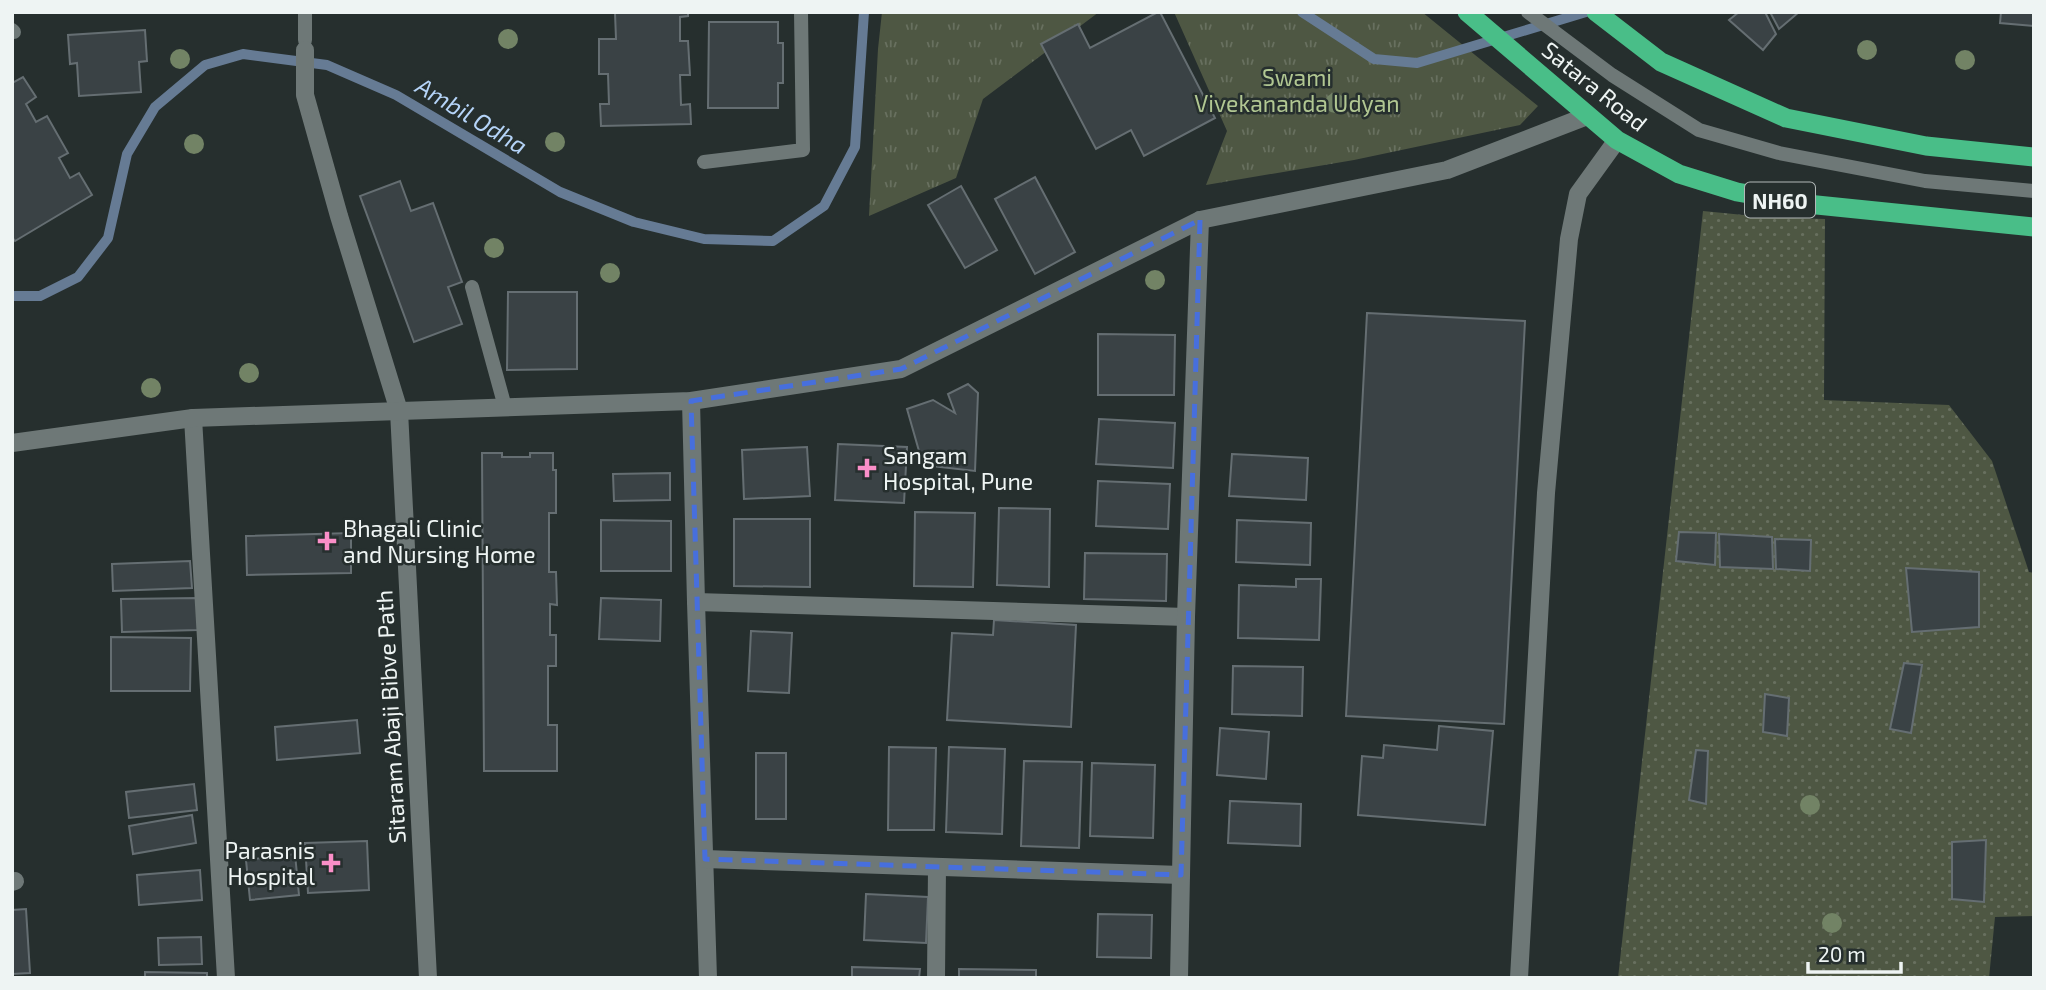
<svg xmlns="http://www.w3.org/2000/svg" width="2046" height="990" font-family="'Exo 2',sans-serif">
	<defs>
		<pattern id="grass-dots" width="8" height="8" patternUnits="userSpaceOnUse" patternTransform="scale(1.75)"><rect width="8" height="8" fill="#4e5743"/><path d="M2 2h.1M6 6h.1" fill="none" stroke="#68705f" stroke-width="1.8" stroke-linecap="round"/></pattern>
		<pattern id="park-tufts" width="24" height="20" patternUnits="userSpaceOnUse" patternTransform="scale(1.75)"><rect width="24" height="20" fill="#4e5743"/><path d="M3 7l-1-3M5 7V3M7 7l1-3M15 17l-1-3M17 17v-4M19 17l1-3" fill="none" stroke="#68705f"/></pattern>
	</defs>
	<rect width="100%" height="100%" fill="#262f2e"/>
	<polygon fill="url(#grass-dots)" points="1703,211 1764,217 1825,219 1824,400 1949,405 1992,461 2029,572 2034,573 2034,916 1995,917 1989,978 1618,978"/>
	<g fill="url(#park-tufts)">
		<polygon points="882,12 1099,12 983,99 956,178 869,216 878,49"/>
		<polygon points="1174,12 1422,12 1538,106 1520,125 1354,160 1206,185 1227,131"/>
	</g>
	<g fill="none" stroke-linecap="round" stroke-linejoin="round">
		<g stroke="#667b94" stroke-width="10">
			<polyline points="1302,12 1374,59 1417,63 1586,12"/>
			<polyline points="12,296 40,296 78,277 108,238 127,154 155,107 205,65 243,54 327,65 396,95 560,192 634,222 704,239 773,241 824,206 855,147 864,12"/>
		</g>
	</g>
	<g fill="#3a4245" stroke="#656e72" stroke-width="2">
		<polygon points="598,12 688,12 688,16 680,17 680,41 688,41 690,75 680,75 681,105 690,104 691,124 601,126 600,104 609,104 608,74 599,74 599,39 616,39 615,13"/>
		<polygon points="1158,12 1160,12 1215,118 1144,156 1131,130 1096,149 1041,44 1078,24 1090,48"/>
		<polygon points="1739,12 1765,12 1776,34 1763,50 1729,20"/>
		<polygon points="1770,12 1799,12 1779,29"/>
		<polygon points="2001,12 2034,12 2034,26 2000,23"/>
		<polygon points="709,22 778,22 778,43 783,43 783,83 778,83 778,108 708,108"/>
		<polygon points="145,30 147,61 139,62 141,92 79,96 77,63 70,64 68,35"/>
		<polygon points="23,77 36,97 26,104 36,122 47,116 68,153 59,158 70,178 79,173 92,195 15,241 12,237 12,83"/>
		<polygon points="1035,177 1075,252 1035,274 995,199"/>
		<polygon points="400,181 411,211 433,203 462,282 448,287 462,324 414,342 360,196"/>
		<polygon points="961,186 997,250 965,268 928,205"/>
		<polygon points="508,292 577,292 577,369 507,370"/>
		<polygon points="1367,313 1525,321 1504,724 1346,716"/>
		<polygon points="1098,334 1175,335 1174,395 1098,395"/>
		<polygon points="968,384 978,393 975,471 923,465 907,409 933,400 955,413 948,394"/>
		<polygon points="1099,419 1175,423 1173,468 1096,464"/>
		<polygon points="838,444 907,447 904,503 835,500"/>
		<polygon points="807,447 810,496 744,499 742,450"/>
		<polygon points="482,453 502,453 502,457 530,457 530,453 553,453 553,470 556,470 556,513 549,513 549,572 556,572 557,605 550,604 550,635 556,635 556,666 548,666 548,725 557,725 557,771 484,771"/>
		<polygon points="1232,454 1308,458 1306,500 1229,496"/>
		<polygon points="670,473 670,500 614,501 613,474"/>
		<polygon points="1098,481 1170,484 1168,529 1096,526"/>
		<polygon points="999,508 1050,509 1049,587 997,585"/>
		<polygon points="915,512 975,513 973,587 914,586"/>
		<polygon points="734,519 810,519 810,587 734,586"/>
		<polygon points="601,520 671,521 671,571 601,571"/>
		<polygon points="1237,520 1311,523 1310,565 1236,562"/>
		<polygon points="1679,532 1716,533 1715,565 1676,561"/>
		<polygon points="351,533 351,573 247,575 246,536"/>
		<polygon points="1719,534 1772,537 1773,569 1720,567"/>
		<polygon points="1775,539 1811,540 1810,571 1776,569"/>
		<polygon points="1085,553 1167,554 1166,601 1084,599"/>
		<polygon points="190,561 192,588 113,591 112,564"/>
		<polygon points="1906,568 1979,572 1979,627 1912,632"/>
		<polygon points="1296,579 1321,579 1319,640 1238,638 1239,585 1296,587"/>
		<polygon points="197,598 198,630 122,632 121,599"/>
		<polygon points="601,598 661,600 660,641 599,639"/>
		<polygon points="994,620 1076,625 1071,727 947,720 952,633 993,635"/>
		<polygon points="751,631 792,633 789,693 748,691"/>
		<polygon points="111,637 191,638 190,691 111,691"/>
		<polygon points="1904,663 1922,665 1911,733 1890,729"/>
		<polygon points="1233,666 1303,667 1302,716 1232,714"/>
		<polygon points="1765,694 1789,698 1787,736 1763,732"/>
		<polygon points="357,720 360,753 277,760 275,727"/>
		<polygon points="1439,726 1493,731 1485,825 1358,815 1362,756 1383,758 1384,745 1437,750"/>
		<polygon points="1220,728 1269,732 1266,779 1217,775"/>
		<polygon points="889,747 936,748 934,830 888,830"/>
		<polygon points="949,747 1005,749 1002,834 946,832"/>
		<polygon points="1696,750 1708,751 1706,804 1689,800"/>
		<rect x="756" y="753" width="30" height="66"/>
		<polygon points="1024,761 1082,762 1079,848 1021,846"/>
		<polygon points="1092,763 1155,765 1153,838 1090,836"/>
		<polygon points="194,784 197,810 129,818 126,792"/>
		<polygon points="1230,801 1301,804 1300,846 1228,843"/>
		<polygon points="192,815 196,843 133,854 129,826"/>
		<polygon points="1986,840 1984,902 1952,899 1952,842"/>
		<polygon points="367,841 369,890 308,893 305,843"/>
		<polygon points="295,854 299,895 250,900 246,860"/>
		<polygon points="200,870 202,900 139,905 137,875"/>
		<polygon points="866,894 928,897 926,943 864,940"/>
		<polygon points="26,909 30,973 12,974 12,910"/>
		<polygon points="1098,914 1152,915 1151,958 1097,957"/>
		<polygon points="201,937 202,964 159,965 158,938"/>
		<polygon points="852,967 920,969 919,978 852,978"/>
		<polygon points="959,969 1036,970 1036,978 959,978"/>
		<polygon points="145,972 207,973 207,978 145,978"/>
	</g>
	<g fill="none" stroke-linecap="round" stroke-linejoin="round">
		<g stroke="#6e7877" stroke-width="14">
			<polyline points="305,12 305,40"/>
			<polyline points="1528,12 1612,75 1699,130 1779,153 1925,181 2034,191"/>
			<polyline points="12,30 14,32"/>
			<polyline points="704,162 803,150 801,12"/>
			<polyline points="472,287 505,407"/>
		</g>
		<g stroke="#6e7877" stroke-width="18">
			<polyline points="305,50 305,95 339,216 399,411"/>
			<polyline points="691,401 696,602 708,978"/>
			<polyline points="193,418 226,978"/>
			<polyline points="696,602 1186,617"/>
			<polyline points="705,859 1181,875"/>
			<polyline points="12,882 15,881"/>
			<polyline points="936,978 937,867"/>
			<polyline points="1179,978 1186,617 1200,220"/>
			<polyline points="1519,978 1546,493 1569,239 1578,194 1617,140"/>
		</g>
		<g stroke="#6e7877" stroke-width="18">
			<polyline points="399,411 428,978"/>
			<polyline points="12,443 193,418 691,401 901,369 1200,220 1447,170 1587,116"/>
		</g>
		<g stroke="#49be88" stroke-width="19">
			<polyline points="1467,12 1617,140 1679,174 1737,192 1807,204 2034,227"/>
			<polyline points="1596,12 1661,62 1786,118 1926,146 2034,157"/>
		</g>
	</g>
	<g fill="#728365">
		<circle cx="508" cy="39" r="10"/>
		<circle cx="1867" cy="50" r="10"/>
		<circle cx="180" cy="59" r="10"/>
		<circle cx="1965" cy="60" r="10"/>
		<circle cx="1335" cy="103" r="10"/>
		<circle cx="555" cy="142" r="10"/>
		<circle cx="194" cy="144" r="10"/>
		<circle cx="494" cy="248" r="10"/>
		<circle cx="610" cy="273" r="10"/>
		<circle cx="1155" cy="280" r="10"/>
		<circle cx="249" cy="373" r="10"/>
		<circle cx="151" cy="388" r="10"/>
		<circle cx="1810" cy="805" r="10"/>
		<circle cx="1832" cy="923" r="10"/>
	</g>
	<path fill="none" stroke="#476fdd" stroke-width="5" stroke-dasharray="14 9" stroke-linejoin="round" d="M 1200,220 L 1181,875 L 705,859 L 691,401 L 901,369 Z"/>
	<g fill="#fa8fc8" stroke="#262f2e" stroke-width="2.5">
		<path d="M863.5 457.5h7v7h7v7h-7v7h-7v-7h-7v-7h7z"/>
		<path d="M323.5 530.5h7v7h7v7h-7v7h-7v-7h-7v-7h7z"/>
		<path d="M327.5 852.5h7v7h7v7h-7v7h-7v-7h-7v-7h7z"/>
	</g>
	<g text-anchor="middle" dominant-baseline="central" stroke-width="5" stroke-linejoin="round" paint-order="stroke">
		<rect fill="#262f2e" stroke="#b2b9b8" stroke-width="2" x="1745" y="182.5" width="70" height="35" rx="5"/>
		<g font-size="21" font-weight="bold" fill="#eef4f3">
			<text x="1780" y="200">NH60</text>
		</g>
		<g font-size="23" fill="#b1c792" stroke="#262f2e">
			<text x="1297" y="77">Swami<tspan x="1297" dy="26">Vivekananda Udyan</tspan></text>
		</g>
		<g font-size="23" fill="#eef4f3" stroke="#262f2e">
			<text transform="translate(1595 86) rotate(39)">Satara Road</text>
			<text transform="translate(390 717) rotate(-93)">Sitaram Abaji Bibve Path</text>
		</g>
		<g font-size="23" fill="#eef4f3" stroke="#262f2e" text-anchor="start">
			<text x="883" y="455">Sangam<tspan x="883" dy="26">Hospital, Pune</tspan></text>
			<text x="343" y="528">Bhagali Clinic<tspan x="343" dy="26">and Nursing Home</tspan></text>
			<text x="315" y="850" text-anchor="end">Parasnis<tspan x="315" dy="26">Hospital</tspan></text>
		</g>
		<g font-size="24" font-style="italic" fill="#b5d4f8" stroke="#262f2e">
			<text transform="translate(472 115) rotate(31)">Ambil Odha</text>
		</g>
	</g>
	<rect width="2046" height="990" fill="none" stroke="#eef4f3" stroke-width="28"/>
	<path d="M1808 962v10h93v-10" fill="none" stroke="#eef4f3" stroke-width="3.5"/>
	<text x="1818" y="962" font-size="21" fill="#eef4f3" stroke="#262f2e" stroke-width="5" paint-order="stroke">20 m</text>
</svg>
